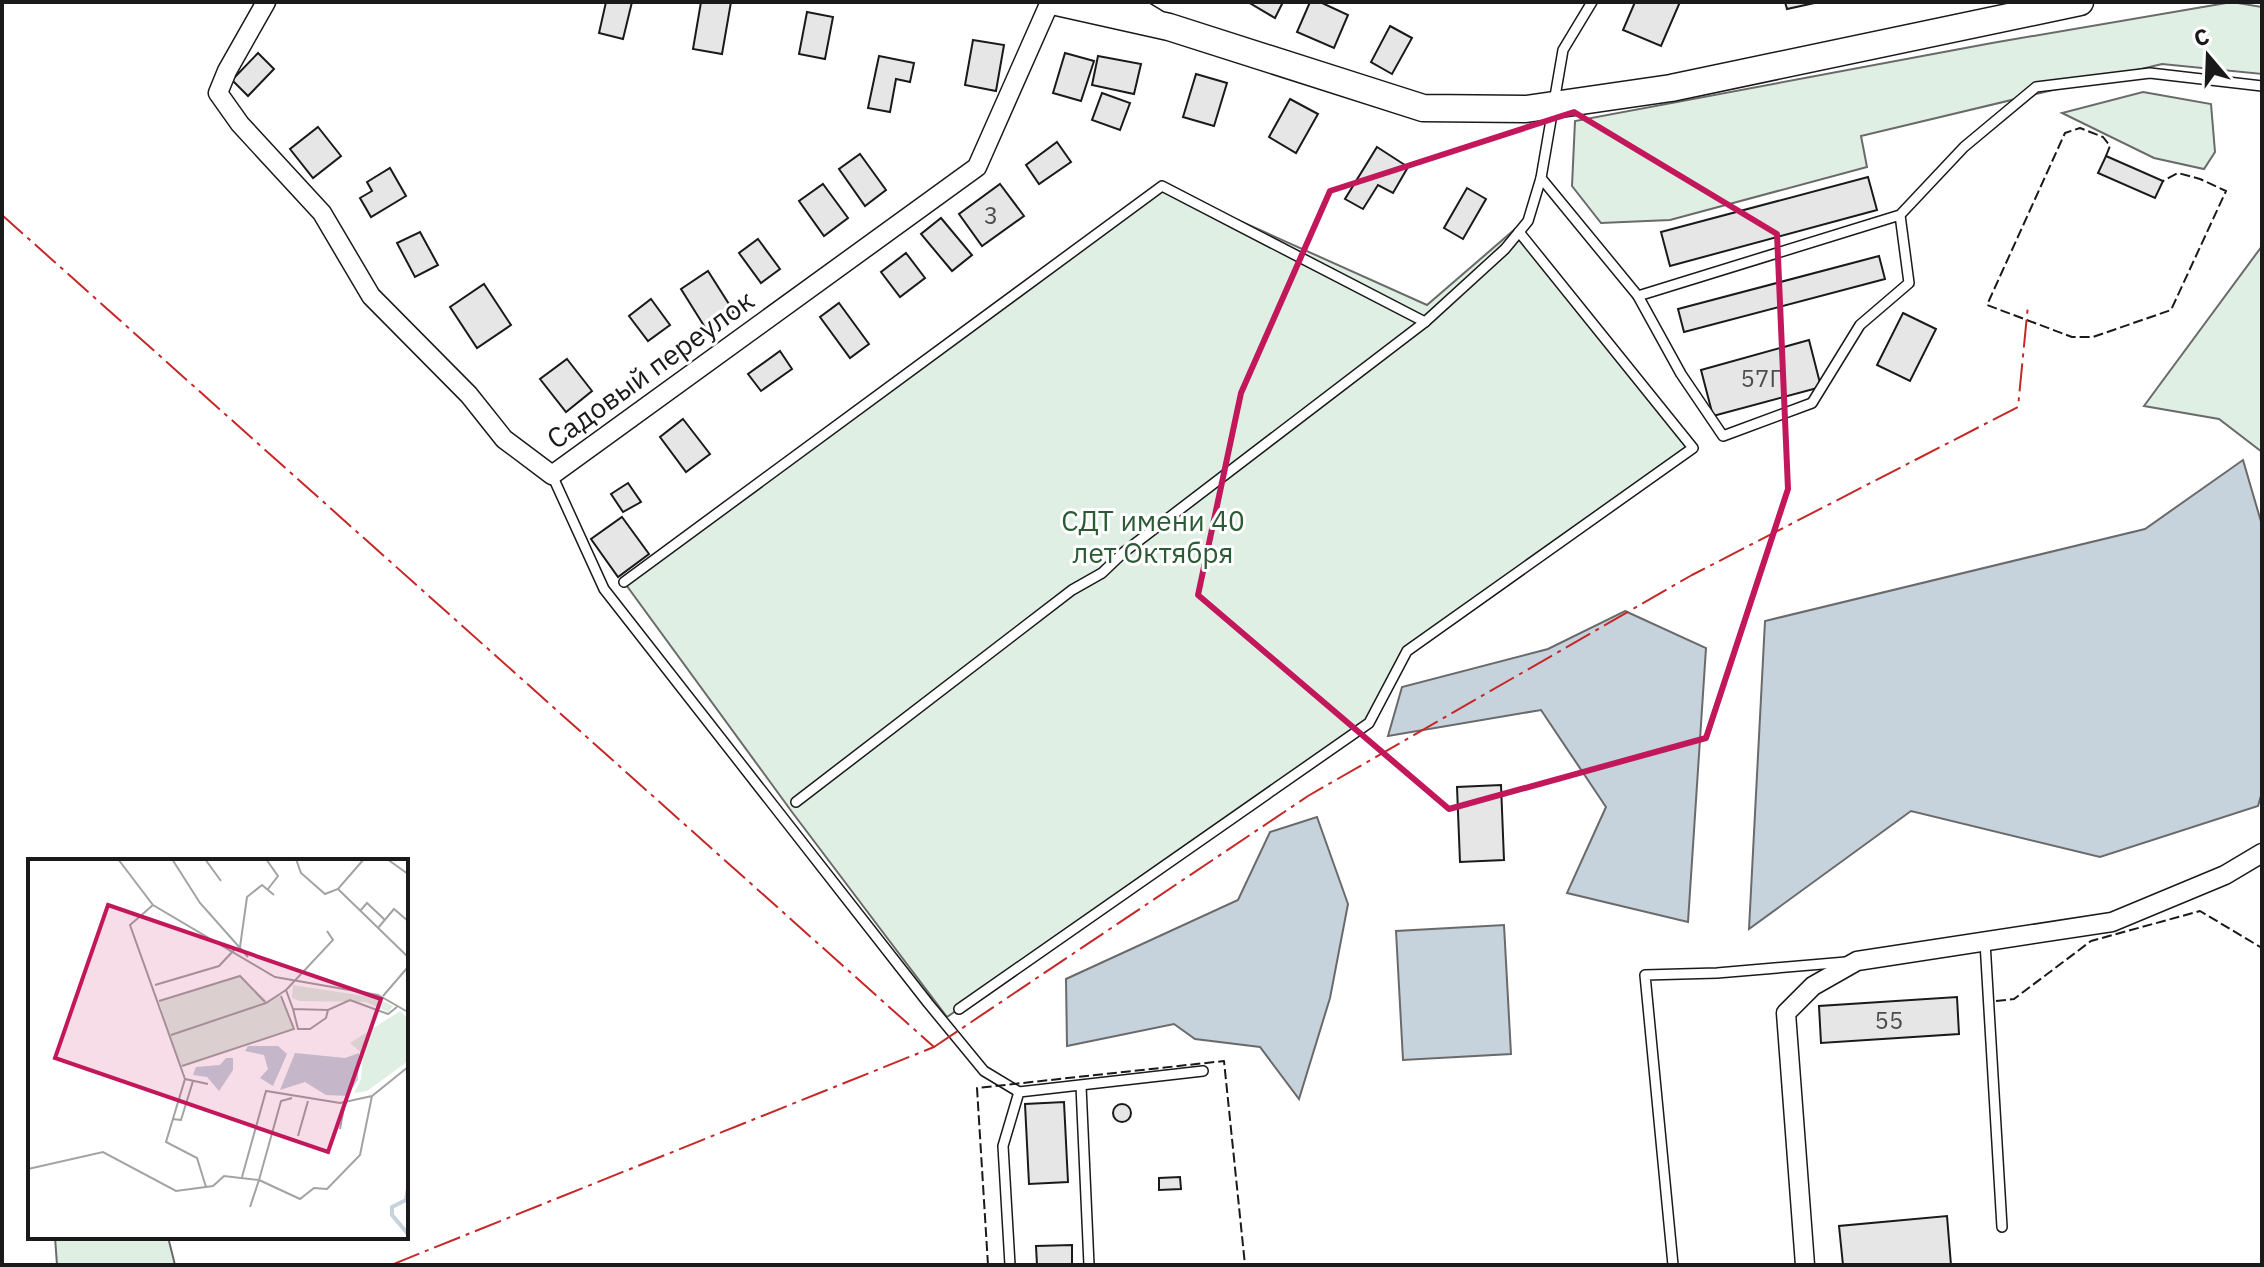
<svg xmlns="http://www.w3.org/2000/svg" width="2264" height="1267" font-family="'IBM Plex Sans',sans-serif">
	<rect width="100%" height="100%" fill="#fff"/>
	<g fill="#e0efe3" stroke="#6a6a6a" stroke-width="2">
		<polygon points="2232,2 2262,7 2262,74 2162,64 1861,136 1867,167 1670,220 1601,223 1572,186 1575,121 1992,43"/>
		<polygon points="2143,92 2211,104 2215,152 2204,169 2154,158 2062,113"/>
		<polygon points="1162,186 1427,305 1514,230 1693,448 1407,651 1369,723 947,1017 792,812 624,582"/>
		<polygon points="2262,246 2262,452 2219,419 2144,406"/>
		<polygon points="55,1237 168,1237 175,1265 57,1265"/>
	</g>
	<g fill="#c6d2dc" stroke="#6a6a6a" stroke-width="2">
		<polygon points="2243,460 2262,525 2262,792 2258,806 2100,857 1911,811 1749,929 1765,621 2145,529"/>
		<polygon points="1625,611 1706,648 1688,922 1567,893 1606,807 1541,710 1388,736 1402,687 1548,649"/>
		<polygon points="1317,817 1348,904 1330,998 1299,1099 1260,1047 1195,1039 1174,1024 1067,1046 1066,979 1238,900 1270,832"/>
		<polygon points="1504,925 1511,1054 1403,1060 1396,931"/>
	</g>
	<g fill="#e6e6e6" stroke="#1a1a1a" stroke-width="2">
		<polygon points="606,2 632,2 623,39 599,33"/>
		<polygon points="701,2 731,2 722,54 693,49"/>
		<polygon points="1248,2 1283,2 1275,18"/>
		<polygon points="1310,2 1320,2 1348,15 1334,48 1297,32"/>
		<polygon points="1635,2 1680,2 1661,46 1623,30"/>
		<polygon points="1785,2 1819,2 1787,9"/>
		<polygon points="807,12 833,17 825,59 799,54"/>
		<polygon points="1390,26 1412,38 1392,74 1371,62"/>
		<polygon points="973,40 1004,45 996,91 965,85"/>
		<polygon points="258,53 274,69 248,96 232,80"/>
		<polygon points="1065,53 1094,61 1081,101 1053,93"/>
		<polygon points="879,56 914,63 910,82 896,79 890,112 868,108"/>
		<polygon points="1098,56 1141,64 1134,94 1092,85"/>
		<polygon points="1196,74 1227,83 1214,126 1183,117"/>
		<polygon points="1102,93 1130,103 1120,130 1092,120"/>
		<polygon points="1290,99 1318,114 1296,153 1269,137"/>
		<polygon points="318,127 341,156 313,178 290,149"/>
		<polygon points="1057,142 1071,162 1039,184 1026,165"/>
		<polygon points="1377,147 1408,167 1393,193 1378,185 1363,209 1345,199"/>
		<polygon points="860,154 886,190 865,206 839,169"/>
		<polygon points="2106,156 2163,181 2155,198 2098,173"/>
		<polygon points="390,168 406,196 371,217 360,198 372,191 367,182"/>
		<polygon points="1868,177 1877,210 1670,266 1661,232"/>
		<polygon points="823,184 848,218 824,236 799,201"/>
		<polygon points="1000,184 1024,216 982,246 959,214"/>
		<polygon points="1467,188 1486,199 1463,239 1444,228"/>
		<polygon points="941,218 972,255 952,271 921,234"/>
		<polygon points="420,232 438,265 415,277 397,243"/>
		<polygon points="758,239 780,269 761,283 739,253"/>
		<polygon points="906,253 925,278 900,297 881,272"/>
		<polygon points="1879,256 1885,279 1684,332 1678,309"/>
		<polygon points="708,271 734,312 706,329 681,289"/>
		<polygon points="484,284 511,325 477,348 450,307"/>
		<polygon points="651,299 670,325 648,341 629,316"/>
		<polygon points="839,303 869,344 850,358 820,317"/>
		<polygon points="1903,313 1936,329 1910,381 1877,365"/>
		<polygon points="1809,340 1821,387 1713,416 1701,370"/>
		<polygon points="780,351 792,369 761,391 748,374"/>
		<polygon points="567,359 592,391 566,412 540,379"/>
		<polygon points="683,419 710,454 686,472 660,437"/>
		<polygon points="628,483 641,502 623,512 611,494"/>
		<polygon points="622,517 649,554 618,577 591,539"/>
		<polygon points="1501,785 1504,860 1460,862 1457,787"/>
		<polygon points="1957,997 1959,1034 1821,1043 1819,1006"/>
		<polygon points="1064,1102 1068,1182 1029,1184 1025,1104"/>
		<circle cx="1122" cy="1113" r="9"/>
		<polygon points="1180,1177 1181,1189 1159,1190 1159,1178"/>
		<polygon points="1947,1216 1951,1265 1843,1265 1839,1226"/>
		<polygon points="1072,1245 1072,1265 1037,1265 1036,1246"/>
	</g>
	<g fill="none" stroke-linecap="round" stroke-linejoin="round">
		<g stroke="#1a1a1a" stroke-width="12">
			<g id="lane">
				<polyline points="1592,2 1563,50 1541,178 1638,296"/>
				<polyline points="1900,215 1909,283 1860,325 1812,403 1723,436 1681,374 1638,296 1900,215 1964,147 2036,87 2150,73 2262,86"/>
				<polyline points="552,475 604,589 928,1003 984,1071 1019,1092"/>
				<polyline points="624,582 1162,186 1425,322"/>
				<polyline points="796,802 1072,590 1102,573 1124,552 1425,322 1505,249 1528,221 1541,178"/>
				<polyline points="1985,942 2002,1227"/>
				<polyline points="959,1009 1369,723 1407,651 1693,448 1519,232"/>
				<polyline points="1081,1086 1089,1265"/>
				<polyline points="1010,1265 1003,1146 1019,1092 1203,1071"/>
				<polyline points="1673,1265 1645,975 1717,973 1846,962"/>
			</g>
		</g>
		<g stroke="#1a1a1a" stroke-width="21">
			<g id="street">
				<polyline points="266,2 227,71 218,93 240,124 322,213 371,296 469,395 504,439 552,475 977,167 1050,2"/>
				<polyline points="1129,2 1157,19"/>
				<polyline points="1805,1265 1786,1013 1813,986 1857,961 2112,922 2225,875 2262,853"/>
			</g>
		</g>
		<g stroke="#1a1a1a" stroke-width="29">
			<polyline id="secondary" points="1057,2 1169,27 1423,108 1526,109 1671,88 2080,2"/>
		</g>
		<use href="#lane" stroke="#fff" stroke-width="9"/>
		<use href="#street" stroke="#fff" stroke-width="18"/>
		<use href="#secondary" stroke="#fff" stroke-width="26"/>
		<g stroke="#1a1a1a" stroke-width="2" stroke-dasharray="10 4" stroke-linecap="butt">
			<polyline points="2106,156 2110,146 2103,137 2080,128 2065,133 1987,305 2072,337 2093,337 2171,310 2226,191 2200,179 2178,173 2163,181"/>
			<polyline points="1996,1001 2014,999 2091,941 2200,911 2262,948"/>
			<polyline points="988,1265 977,1088 1224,1061 1245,1265"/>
		</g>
		<g stroke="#c62828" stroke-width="2" stroke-dasharray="28 6 4 6" stroke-linecap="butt">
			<polyline points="2,215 934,1047 391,1265"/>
			<polyline points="934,1047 1308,796 1692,575 2018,407 2028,305"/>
		</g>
	</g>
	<path fill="none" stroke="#c2185b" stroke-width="6" stroke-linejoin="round" d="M 1574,112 L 1777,234 L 1788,489 L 1706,738 L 1449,809 L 1198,595 L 1241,393 L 1330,191 Z"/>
	<g text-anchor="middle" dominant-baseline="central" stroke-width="6" stroke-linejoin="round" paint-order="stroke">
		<g font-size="24" fill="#4d4d4d">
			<text x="991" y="215">3</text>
			<text x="1761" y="378">57Г</text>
			<text x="1889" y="1020">55</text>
		</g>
		<g font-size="28" fill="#1a1a1a" stroke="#fff">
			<text transform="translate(650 369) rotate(-36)">Садовый переулок</text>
		</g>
		<g font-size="28" fill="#2b5a34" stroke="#fff">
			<text x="1153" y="520">СДТ имени 40<tspan x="1153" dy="32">лет Октября</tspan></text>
		</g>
	</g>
	<g transform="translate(28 859)">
		<rect width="380" height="380" fill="#fff"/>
		<path d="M 212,117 L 239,142 L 253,136 L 266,170 L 152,208 L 131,142 ZM 265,126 L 349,139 L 365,147 L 360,153 L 338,143 L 272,142 L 264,139 ZM 372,152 L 380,160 L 380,202 L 339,232 L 326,234 L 333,220 L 335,195 L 322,184 Z" fill="#e0efe3"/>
		<path d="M 220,187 L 250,187 L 259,195 L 245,227 L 232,219 L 240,210 L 236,196 L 217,192 ZM 267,194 L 317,199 L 331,194 L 330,221 L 319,237 L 298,236 L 277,223 L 252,231 ZM 198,199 L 205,199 L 205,211 L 191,232 L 179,218 L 165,216 L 168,208 L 192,206 Z" fill="#c6d2dc"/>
		<path fill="none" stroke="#c6d2dc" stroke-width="4" d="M 380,329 L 378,341 L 364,348 L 364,356 L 380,375"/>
		<path fill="none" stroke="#a3a3a3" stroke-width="2" d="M 90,0 L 125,46 L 247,118 L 350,136 L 380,153M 144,0 L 172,44 L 220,98M 177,0 L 193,22M 238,0 L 250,17 L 240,30M 268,0 L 273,14 L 297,35 L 310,30 L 336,0M 359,0 L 380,15M 310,30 L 380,98M 125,46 L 102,66 L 157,220M 332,52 L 339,44 L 357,61M 350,69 L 366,50 L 380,62M 212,88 L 219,38 L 234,26 L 246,36M 127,126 L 191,107 L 207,90M 355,137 L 380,108M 131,142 L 212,117 L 237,143M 265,150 L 258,131 L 305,81 L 299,72M 300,151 L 298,159 L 282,170 L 270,170 L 265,150 L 300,151 L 322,141 L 360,155 L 369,148M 143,176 L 238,144 L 258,131M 154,207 L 266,170 L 253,137M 144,260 L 153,261 L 165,222M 312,270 L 317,243M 270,277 L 280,242M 0,310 L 75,293 L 148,332 L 185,327 L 196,317 L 231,321 L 253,242 L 264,239M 214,318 L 238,232 L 312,244 L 344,237 L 380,208M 178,328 L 169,299 L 138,283 L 157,220 L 180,225M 222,348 L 231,321 L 272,340 L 286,329 L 299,330 L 332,296 L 344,237"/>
		<path fill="#c2185b" fill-opacity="0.15" stroke="#c2185b" stroke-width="4" d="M 80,46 L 353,140 L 300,293 L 27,199 Z"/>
		<rect width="380" height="380" fill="none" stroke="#1a1a1a" stroke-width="4"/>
	</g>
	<rect width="2264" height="1267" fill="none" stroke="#1a1a1a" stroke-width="8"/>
	<g transform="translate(2208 56) rotate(341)" stroke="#ffffff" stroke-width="6" paint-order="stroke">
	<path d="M0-6L14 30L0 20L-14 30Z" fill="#1a1a1a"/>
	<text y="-12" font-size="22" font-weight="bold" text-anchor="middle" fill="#1a1a1a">С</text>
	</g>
</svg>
